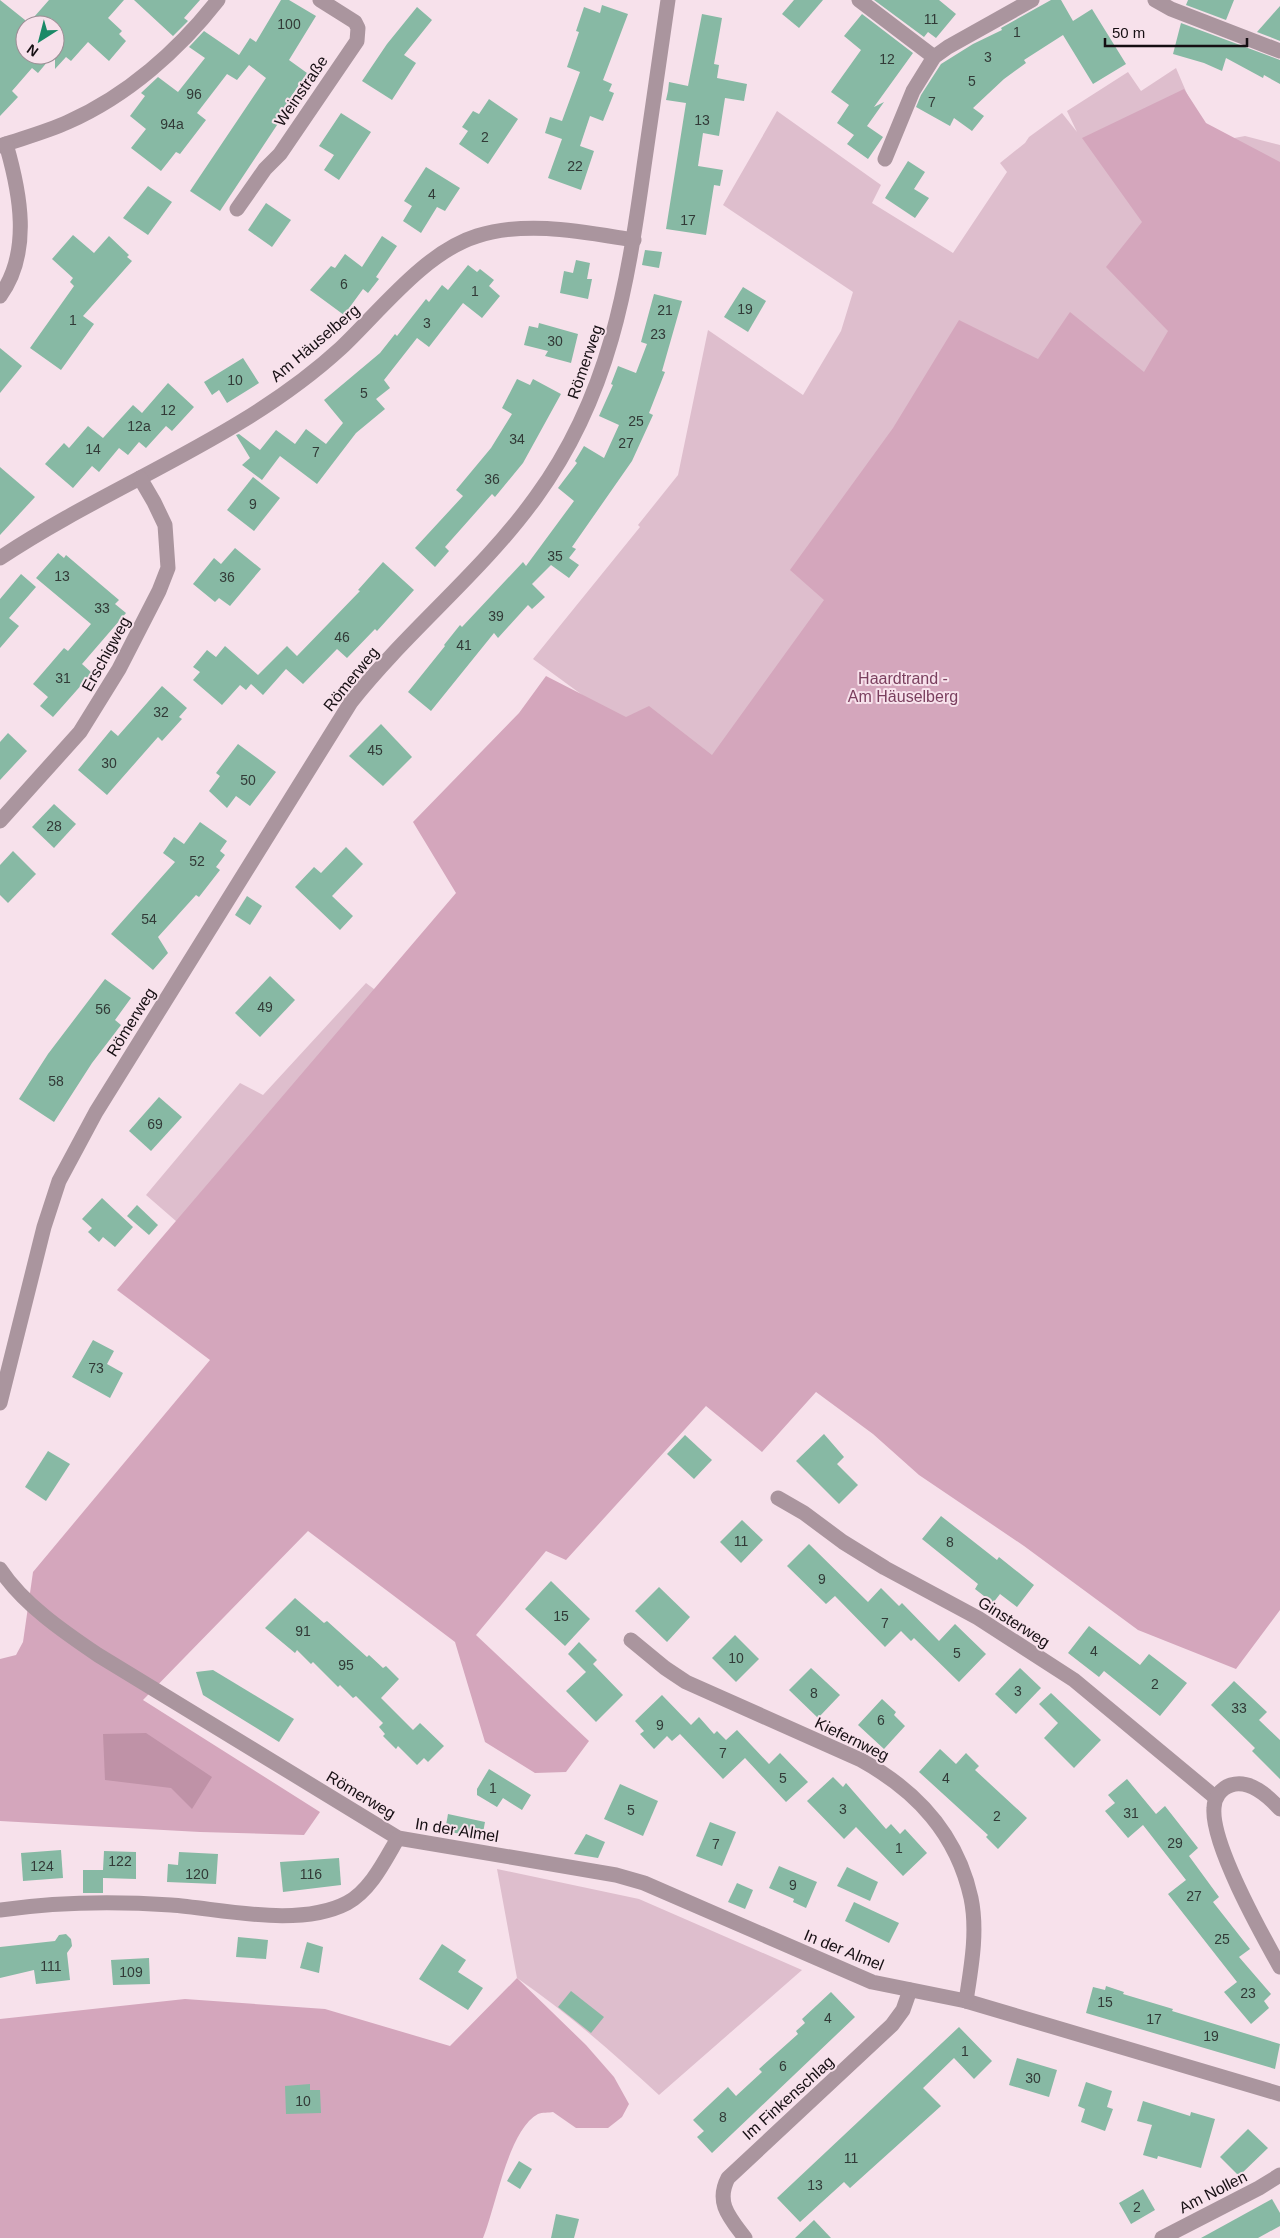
<svg xmlns="http://www.w3.org/2000/svg" width="1280" height="2238" font-family="Helvetica,sans-serif">
	<rect width="100%" height="100%" fill="#f7e1eb"/>
	<g fill="#debecd">
		<polygon points="1176,68 1208,143 1245,136 1280,145 1280,378 260,1294 146,1195 240,1083 263,1095 366,983 399,1008 585,697 533,659 640,527 638,525 678,475 708,330 803,395 841,331 853,292 723,205 777,111 881,185 872,203 953,253 1007,172 1000,163 1025,143 1029,137 1062,113 1077,132 1067,111 1128,72 1141,91"/>
		<path d="M 497,1869 L 639,1899 L 802,1970 L 659,2095 C 613,2053 568,2013 517,1978 Z"/>
	</g>
	<g fill="#d4a6bc">
		<polygon points="1184,89 1206,123 1280,162 1280,1610 1236,1669 1138,1630 1024,1546 919,1475 873,1434 816,1392 762,1452 706,1406 566,1560 546,1551 476,1635 589,1741 566,1772 535,1773 485,1742 455,1642 308,1531 143,1700 320,1812 304,1835 200,1832 0,1821 0,1659 16,1655 23,1642 33,1572 210,1360 117,1290 456,893 413,822 519,713 546,676 626,717 649,706 712,755 824,600 790,570 893,428 959,320 1038,359 1070,312 1144,372 1168,331 1106,267 1142,222 1082,138"/>
		<path d="M 517,1978 L 586,2045 L 614,2077 L 629,2104 L 622,2117 L 608,2128 L 576,2128 L 553,2112 C 549,2113 542,2112 538,2114 C 508,2130 496,2207 483,2238 L 0,2238 L 0,2019 L 185,1999 L 325,2009 L 450,2046 Z"/>
	</g>
	<polygon fill="#bf92a7" points="146,1733 212,1777 192,1809 171,1788 105,1780 103,1734"/>
	<g fill="#87b9a4">
		<polygon points="0,0 25,20 25,55 53,55 38,73 32,68 12,91 18,97 0,116"/>
		<polygon points="49,0 124,0 108,18 122,31 119,34 126,41 109,61 88,42 71,61 66,57 55,69 55,25 27,25"/>
		<polygon points="134,0 200,0 184,18 188,21 173,36"/>
		<polygon points="281,0 289,0 316,16 289,60 307,73 276,119 279,122 220,211 190,191 266,78 249,65 237,80 227,74 197,113 206,120 180,154 176,152 161,171 131,148 146,129 130,116 145,96 141,93 158,77 178,92 205,58 189,47 204,31 239,55 250,38 256,42"/>
		<polygon points="794,0 823,0 799,28 782,14"/>
		<polygon points="874,0 939,0 956,14 936,38 928,32 924,37"/>
		<polygon points="1051,0 1061,0 1073,21 1092,9 1126,64 1093,84 1063,35 1024,60 1026,63 1004,79 973,108 984,116 972,131 954,118 950,126 916,107 921,95 941,64 973,44 1002,30 1001,28"/>
		<polygon points="1188,0 1234,0 1226,20 1186,5"/>
		<polygon points="602,5 628,14 603,80 612,84 609,91 614,93 603,121 590,116 580,146 594,151 581,190 548,178 562,139 545,133 550,117 562,121 580,72 567,67 579,32 576,31 584,7 600,13"/>
		<polygon points="1280,6 1280,41 1257,32"/>
		<polygon points="417,7 432,20 404,55 416,63 392,100 362,81 387,44"/>
		<polygon points="702,14 722,18 714,64 719,65 717,78 747,84 744,101 725,98 719,136 703,133 698,166 723,170 720,186 714,185 706,235 666,229 686,103 666,100 668,91 669,82 688,86"/>
		<polygon points="862,14 913,53 874,107 884,102 867,126 883,137 868,159 847,144 854,135 837,123 849,105 831,92 861,50 844,36"/>
		<polygon points="1181,23 1280,60 1280,84 1264,75 1263,78 1226,58 1222,71 1204,63 1173,54"/>
		<polygon points="489,99 518,119 488,164 459,144 468,131 462,127 473,111 479,114"/>
		<polygon points="341,113 371,132 339,180 324,170 334,155 319,146"/>
		<polygon points="908,161 925,172 914,189 929,198 915,218 885,198"/>
		<polygon points="426,167 460,188 445,211 437,207 421,233 403,221 412,206 404,201"/>
		<polygon points="148,186 172,202 148,235 123,218"/>
		<polygon points="266,203 291,220 272,247 248,230"/>
		<polygon points="73,235 94,253 109,236 129,255 127,257 132,261 83,316 94,324 61,370 30,348 74,286 70,282 73,278 52,259"/>
		<polygon points="382,236 397,246 376,277 379,279 368,293 363,289 344,315 310,290 331,266 335,268 345,254 362,267"/>
		<polygon points="645,250 662,252 659,268 642,265"/>
		<polygon points="576,260 590,263 587,279 592,279 588,299 560,293 564,271 573,273"/>
		<polygon points="468,265 477,272 480,269 494,280 489,286 500,296 482,318 463,303 429,347 417,338 384,380 390,388 376,399 385,409 356,433 317,484 280,456 262,480 242,465 250,458 236,435 239,434 260,450 276,430 295,444 306,429 326,444 343,423 324,400 380,353 395,334 397,336 426,299 429,302 442,285 448,290"/>
		<polygon points="743,287 766,301 748,332 724,317"/>
		<polygon points="654,294 682,301 662,371 665,372 649,413 653,415 632,461 572,547 576,549 569,558 579,565 569,578 551,565 532,584 545,597 532,609 528,605 498,638 494,633 431,711 408,692 445,646 444,645 460,625 462,627 523,562 526,566 574,501 558,488 577,463 575,461 584,446 604,458 619,425 599,416 613,385 611,384 618,366 636,373 647,344 641,342"/>
		<polygon points="539,323 578,334 571,363 545,356 548,351 524,345 529,326 538,328"/>
		<polygon points="0,348 22,366 0,393"/>
		<polygon points="243,358 259,383 227,403 219,390 212,395 204,382"/>
		<polygon points="517,379 530,385 533,379 561,394 523,463 495,497 492,494 445,547 449,551 435,567 415,548 463,496 456,490 491,448 512,414 502,408"/>
		<polygon points="168,383 194,407 172,431 166,426 146,448 139,442 128,455 119,448 99,472 92,466 73,488 45,464 64,443 69,448 88,426 103,438 133,405 142,413"/>
		<polygon points="0,467 35,497 0,535"/>
		<polygon points="253,477 280,498 254,531 227,510"/>
		<polygon points="235,548 261,569 230,606 219,598 215,602 193,584 214,558 221,564"/>
		<polygon points="58,553 64,558 66,555 119,600 115,604 126,613 82,664 92,673 53,717 40,706 48,697 33,684 64,648 68,651 91,624 36,578"/>
		<polygon points="383,562 414,590 377,631 375,629 347,658 337,649 303,684 286,669 263,695 251,684 246,690 240,685 222,705 193,680 200,672 193,667 207,650 216,657 225,646 258,675 287,646 297,656 360,591 358,590"/>
		<polygon points="21,574 36,587 9,618 19,626 0,648 0,599"/>
		<polygon points="162,686 187,708 179,717 182,719 162,741 158,737 107,795 78,770 111,730 118,736"/>
		<polygon points="381,724 412,757 383,786 349,756"/>
		<polygon points="8,733 27,751 0,780 0,742"/>
		<polygon points="238,744 276,772 250,806 236,796 227,808 209,791 220,776 216,773"/>
		<polygon points="54,804 76,824 54,848 32,827"/>
		<polygon points="200,822 227,841 220,851 225,855 216,867 220,870 199,897 196,895 158,937 168,953 153,970 111,934 175,862 163,853 174,837 184,844"/>
		<polygon points="346,847 363,864 332,896 353,916 340,930 295,887 314,867 321,873"/>
		<polygon points="13,851 36,874 8,903 0,895 0,865"/>
		<polygon points="247,896 262,906 250,925 235,915"/>
		<polygon points="270,976 295,1000 260,1037 235,1013"/>
		<polygon points="105,979 131,998 115,1020 121,1025 92,1063 54,1122 19,1099 48,1054"/>
		<polygon points="159,1097 182,1117 151,1151 129,1131"/>
		<polygon points="102,1198 133,1227 115,1247 103,1237 99,1242 88,1232 92,1228 82,1219"/>
		<polygon points="137,1205 158,1225 149,1235 127,1216"/>
		<polygon points="93,1340 114,1351 107,1364 123,1373 110,1398 72,1377"/>
		<polygon points="824,1434 844,1457 837,1464 858,1485 839,1504 796,1461"/>
		<polygon points="685,1435 712,1460 694,1479 667,1454"/>
		<polygon points="48,1451 70,1464 46,1501 25,1487"/>
		<polygon points="941,1516 997,1560 999,1557 1034,1585 1017,1607 1000,1594 993,1603 975,1589 978,1584 922,1539"/>
		<polygon points="742,1520 763,1540 741,1563 720,1542"/>
		<polygon points="809,1544 868,1602 881,1588 899,1606 902,1603 939,1641 955,1624 986,1654 959,1682 914,1638 911,1641 901,1631 885,1647 835,1596 826,1604 787,1566"/>
		<polygon points="551,1581 590,1619 565,1646 525,1609"/>
		<polygon points="659,1587 690,1617 667,1642 635,1611"/>
		<polygon points="295,1598 324,1623 327,1621 367,1657 369,1655 383,1668 386,1666 399,1679 381,1698 413,1730 420,1723 444,1746 428,1762 424,1758 417,1765 398,1746 396,1749 383,1736 385,1734 379,1727 383,1723 356,1696 353,1698 340,1685 338,1687 313,1662 311,1664 297,1650 295,1653 265,1628"/>
		<polygon points="1089,1626 1140,1665 1149,1654 1187,1683 1160,1716 1104,1671 1099,1677 1068,1653"/>
		<polygon points="735,1635 759,1659 736,1682 712,1658"/>
		<polygon points="579,1642 597,1660 593,1664 623,1695 596,1722 566,1691 586,1672 568,1654"/>
		<polygon points="811,1668 840,1695 818,1718 789,1690"/>
		<polygon points="1020,1668 1041,1688 1016,1714 995,1694"/>
		<polygon points="213,1670 294,1719 279,1742 203,1695 196,1672"/>
		<polygon points="1234,1681 1267,1712 1259,1720 1280,1740 1280,1779 1252,1751 1255,1748 1211,1705"/>
		<polygon points="1051,1693 1101,1740 1074,1768 1044,1738 1058,1723 1039,1704"/>
		<polygon points="662,1695 691,1725 699,1717 714,1734 717,1731 726,1740 737,1730 769,1764 780,1753 808,1782 786,1802 745,1758 723,1779 680,1734 672,1741 667,1736 654,1749 640,1734 644,1731 635,1721"/>
		<polygon points="882,1699 896,1712 894,1715 905,1726 884,1749 858,1725"/>
		<polygon points="940,1749 956,1764 966,1753 979,1766 975,1770 1027,1818 998,1849 986,1837 988,1835 919,1772"/>
		<polygon points="489,1769 531,1795 522,1810 503,1798 497,1807 477,1795 477,1789"/>
		<polygon points="833,1777 843,1787 846,1783 886,1829 891,1824 900,1834 905,1829 927,1853 903,1876 856,1827 844,1839 807,1801"/>
		<polygon points="1127,1779 1156,1814 1165,1806 1198,1848 1189,1856 1219,1897 1213,1902 1250,1949 1239,1957 1271,1994 1264,2001 1269,2008 1251,2024 1224,1992 1237,1982 1168,1894 1186,1880 1143,1825 1128,1838 1105,1811 1115,1803 1108,1795"/>
		<polygon points="620,1784 658,1801 643,1836 604,1819"/>
		<polygon points="448,1814 485,1822 482,1838 445,1831"/>
		<polygon points="710,1822 736,1832 722,1866 696,1856"/>
		<polygon points="586,1834 605,1842 598,1858 574,1854"/>
		<polygon points="61,1850 63,1878 23,1881 21,1853"/>
		<polygon points="104,1851 136,1852 136,1879 103,1878 103,1893 83,1893 83,1870 103,1870"/>
		<polygon points="179,1852 218,1854 216,1884 167,1882 168,1864 178,1865"/>
		<polygon points="339,1858 341,1885 283,1892 280,1862"/>
		<polygon points="779,1866 817,1882 806,1908 793,1902 794,1899 769,1888"/>
		<polygon points="847,1867 878,1882 870,1901 837,1886"/>
		<polygon points="737,1883 753,1890 745,1909 728,1902"/>
		<polygon points="854,1902 899,1923 889,1943 845,1921"/>
		<polygon points="66,1934 71,1939 72,1946 67,1953 70,1980 36,1984 34,1970 0,1978 0,1947 55,1941 59,1935"/>
		<polygon points="238,1937 268,1940 266,1959 236,1957"/>
		<polygon points="307,1942 323,1947 319,1973 300,1968"/>
		<polygon points="442,1944 466,1960 458,1972 483,1988 468,2010 419,1979"/>
		<polygon points="149,1958 150,1984 113,1985 111,1960"/>
		<polygon points="1106,1986 1124,1992 1123,1994 1173,2009 1172,2011 1280,2044 1275,2069 1086,2013 1093,1987 1105,1990"/>
		<polygon points="571,1991 604,2017 591,2033 558,2007"/>
		<polygon points="831,1992 855,2017 712,2153 697,2137 704,2131 693,2120 728,2087 736,2096 762,2072 759,2069 798,2034 796,2031 805,2023 802,2019"/>
		<polygon points="959,2027 992,2061 974,2079 954,2058 923,2088 941,2106 850,2188 844,2182 800,2222 777,2198"/>
		<polygon points="1017,2058 1057,2070 1049,2097 1009,2085"/>
		<polygon points="1086,2082 1112,2091 1107,2107 1113,2109 1105,2131 1081,2122 1085,2109 1078,2106"/>
		<polygon points="310,2084 310,2090 320,2090 321,2113 286,2114 285,2086"/>
		<polygon points="1143,2101 1190,2116 1191,2112 1215,2119 1201,2168 1158,2156 1157,2159 1143,2155 1152,2125 1137,2121"/>
		<polygon points="1248,2129 1268,2148 1239,2176 1220,2157"/>
		<polygon points="519,2161 532,2169 520,2189 507,2181"/>
		<polygon points="1143,2189 1155,2210 1131,2224 1119,2203"/>
		<polygon points="1272,2199 1280,2213 1280,2226 1258,2238 1201,2238"/>
		<polygon points="556,2214 579,2219 574,2238 551,2238"/>
		<polygon points="814,2220 831,2238 795,2238"/>
	</g>
	<g fill="none" stroke-linecap="round" stroke-linejoin="round">
		<g stroke="#aa959e" stroke-width="15">
			<polyline points="859,0 934,57"/>
			<polyline points="1155,0 1171,9 1280,51"/>
			<path d="M 0,146 C 23,138 46,132 68,122 C 127,96 179,50 218,0"/>
			<polyline points="885,159 913,91 934,57 948,47 1032,0"/>
			<polyline points="237,209 265,169 280,154 357,41 358,28 355,22 320,0"/>
			<path d="M 0,296 C 32,252 20,192 6,144"/>
			<path d="M 0,558 C 111,484 242,439 341,348 C 380,311 425,252 477,236 C 528,220 583,232 634,240"/>
			<polyline points="0,821 80,732 119,669 159,591 168,568 165,525 154,502 140,478"/>
			<path d="M 0,1403 L 44,1227 L 59,1181 L 96,1112 L 351,702 C 408,630 482,572 536,497 C 610,395 627,288 644,166 C 652,111 660,55 668,0"/>
			<polyline points="778,1498 804,1513 843,1542 885,1568 978,1618 1074,1680 1216,1798"/>
			<path d="M 0,1569 C 23,1604 64,1632 98,1655 L 398,1838 L 616,1875 L 644,1883 L 872,1982 L 966,2001 L 1280,2094"/>
			<path d="M 631,1640 L 665,1668 L 686,1682 L 861,1760 C 917,1791 957,1834 971,1898 C 978,1932 971,1968 966,2001"/>
			<path d="M 1280,1809 C 1268,1796 1250,1779 1231,1785 C 1221,1788 1214,1798 1214,1808 C 1211,1844 1261,1933 1280,1967"/>
			<path d="M 0,1910 C 56,1902 114,1901 171,1905 C 223,1909 299,1928 347,1903 C 371,1890 385,1860 398,1838"/>
			<path d="M 745,2238 C 730,2218 715,2203 728,2178 L 892,2025 L 903,2010 L 910,1990"/>
			<polyline points="1162,2238 1259,2188 1280,2175"/>
		</g>
	</g>
	<g text-anchor="middle" dominant-baseline="central" stroke-width="4" stroke-linejoin="round" paint-order="stroke">
		<g font-size="14" fill="#323a37">
			<text x="931" y="19">11</text>
			<text x="289" y="24">100</text>
			<text x="1017" y="32">1</text>
			<text x="988" y="57">3</text>
			<text x="887" y="59">12</text>
			<text x="972" y="81">5</text>
			<text x="194" y="94">96</text>
			<text x="932" y="102">7</text>
			<text x="702" y="120">13</text>
			<text x="172" y="124">94a</text>
			<text x="485" y="137">2</text>
			<text x="575" y="166">22</text>
			<text x="432" y="194">4</text>
			<text x="688" y="220">17</text>
			<text x="344" y="284">6</text>
			<text x="475" y="291">1</text>
			<text x="745" y="309">19</text>
			<text x="665" y="310">21</text>
			<text x="73" y="320">1</text>
			<text x="427" y="323">3</text>
			<text x="658" y="334">23</text>
			<text x="555" y="341">30</text>
			<text x="235" y="380">10</text>
			<text x="364" y="393">5</text>
			<text x="168" y="410">12</text>
			<text x="636" y="421">25</text>
			<text x="139" y="426">12a</text>
			<text x="517" y="439">34</text>
			<text x="626" y="443">27</text>
			<text x="93" y="449">14</text>
			<text x="316" y="452">7</text>
			<text x="492" y="479">36</text>
			<text x="253" y="504">9</text>
			<text x="555" y="556">35</text>
			<text x="62" y="576">13</text>
			<text x="227" y="577">36</text>
			<text x="102" y="608">33</text>
			<text x="496" y="616">39</text>
			<text x="342" y="637">46</text>
			<text x="464" y="645">41</text>
			<text x="63" y="678">31</text>
			<text x="161" y="712">32</text>
			<text x="375" y="750">45</text>
			<text x="109" y="763">30</text>
			<text x="248" y="780">50</text>
			<text x="54" y="826">28</text>
			<text x="197" y="861">52</text>
			<text x="149" y="919">54</text>
			<text x="265" y="1007">49</text>
			<text x="103" y="1009">56</text>
			<text x="56" y="1081">58</text>
			<text x="155" y="1124">69</text>
			<text x="96" y="1368">73</text>
			<text x="741" y="1541">11</text>
			<text x="950" y="1542">8</text>
			<text x="822" y="1579">9</text>
			<text x="561" y="1616">15</text>
			<text x="885" y="1623">7</text>
			<text x="303" y="1631">91</text>
			<text x="1094" y="1651">4</text>
			<text x="957" y="1653">5</text>
			<text x="736" y="1658">10</text>
			<text x="346" y="1665">95</text>
			<text x="1155" y="1684">2</text>
			<text x="1018" y="1691">3</text>
			<text x="814" y="1693">8</text>
			<text x="1239" y="1708">33</text>
			<text x="881" y="1720">6</text>
			<text x="660" y="1725">9</text>
			<text x="723" y="1753">7</text>
			<text x="783" y="1778">5</text>
			<text x="946" y="1778">4</text>
			<text x="493" y="1788">1</text>
			<text x="843" y="1809">3</text>
			<text x="631" y="1810">5</text>
			<text x="1131" y="1813">31</text>
			<text x="997" y="1816">2</text>
			<text x="1175" y="1843">29</text>
			<text x="716" y="1844">7</text>
			<text x="899" y="1848">1</text>
			<text x="120" y="1861">122</text>
			<text x="42" y="1866">124</text>
			<text x="197" y="1874">120</text>
			<text x="311" y="1874">116</text>
			<text x="793" y="1885">9</text>
			<text x="1194" y="1896">27</text>
			<text x="1222" y="1939">25</text>
			<text x="51" y="1966">111</text>
			<text x="131" y="1972">109</text>
			<text x="1248" y="1993">23</text>
			<text x="1105" y="2002">15</text>
			<text x="828" y="2018">4</text>
			<text x="1154" y="2019">17</text>
			<text x="1211" y="2036">19</text>
			<text x="965" y="2051">1</text>
			<text x="783" y="2066">6</text>
			<text x="1033" y="2078">30</text>
			<text x="303" y="2101">10</text>
			<text x="723" y="2117">8</text>
			<text x="851" y="2158">11</text>
			<text x="815" y="2185">13</text>
			<text x="1137" y="2207">2</text>
		</g>
		<g font-size="16" fill="#160f13" stroke="#f7e1eb">
			<text transform="translate(301 91) rotate(-56)">Weinstraße</text>
			<text transform="translate(315 343) rotate(-40)">Am Häuselberg</text>
			<text transform="translate(585 362) rotate(-71)">Römerweg</text>
			<text transform="translate(106 654) rotate(-61)">Erschigweg</text>
			<text transform="translate(351 679) rotate(-51)">Römerweg</text>
			<text transform="translate(131 1022) rotate(-58)">Römerweg</text>
			<text transform="translate(1014 1622) rotate(32)">Ginsterweg</text>
			<text transform="translate(852 1739) rotate(26)">Kiefernweg</text>
			<text transform="translate(361 1795) rotate(31)">Römerweg</text>
			<text transform="translate(457 1830) rotate(9)">In der Almel</text>
			<text transform="translate(844 1950) rotate(22)">In der Almel</text>
			<text transform="translate(788 2098) rotate(-42)">Im Finkenschlag</text>
			<text transform="translate(1213 2192) rotate(-27)">Am Nollen</text>
		</g>
		<g font-size="16" fill="#7a3f5e" stroke="#f7e1eb">
			<text x="903" y="678">Haardtrand -<tspan x="903" dy="18">Am Häuselberg</tspan></text>
		</g>
	</g>
	<g transform="translate(40 40) rotate(216)"><circle r="24" fill="#f7e1eb" stroke="#9d8d95"/>
	<path d="M0-4L9 19L0 12L-9 19Z" fill="#1b8967"/>
	<text y="-8" font-size="14" font-weight="bold" text-anchor="middle" fill="#160f13">N</text>
	</g>
	<path d="M1105 38v8h142v-8" fill="none" stroke="#160f13" stroke-width="2.5"/>
	<text x="1112" y="38" font-size="15" fill="#160f13" stroke="#f7e1eb" stroke-width="4" paint-order="stroke">50 m</text>
</svg>
